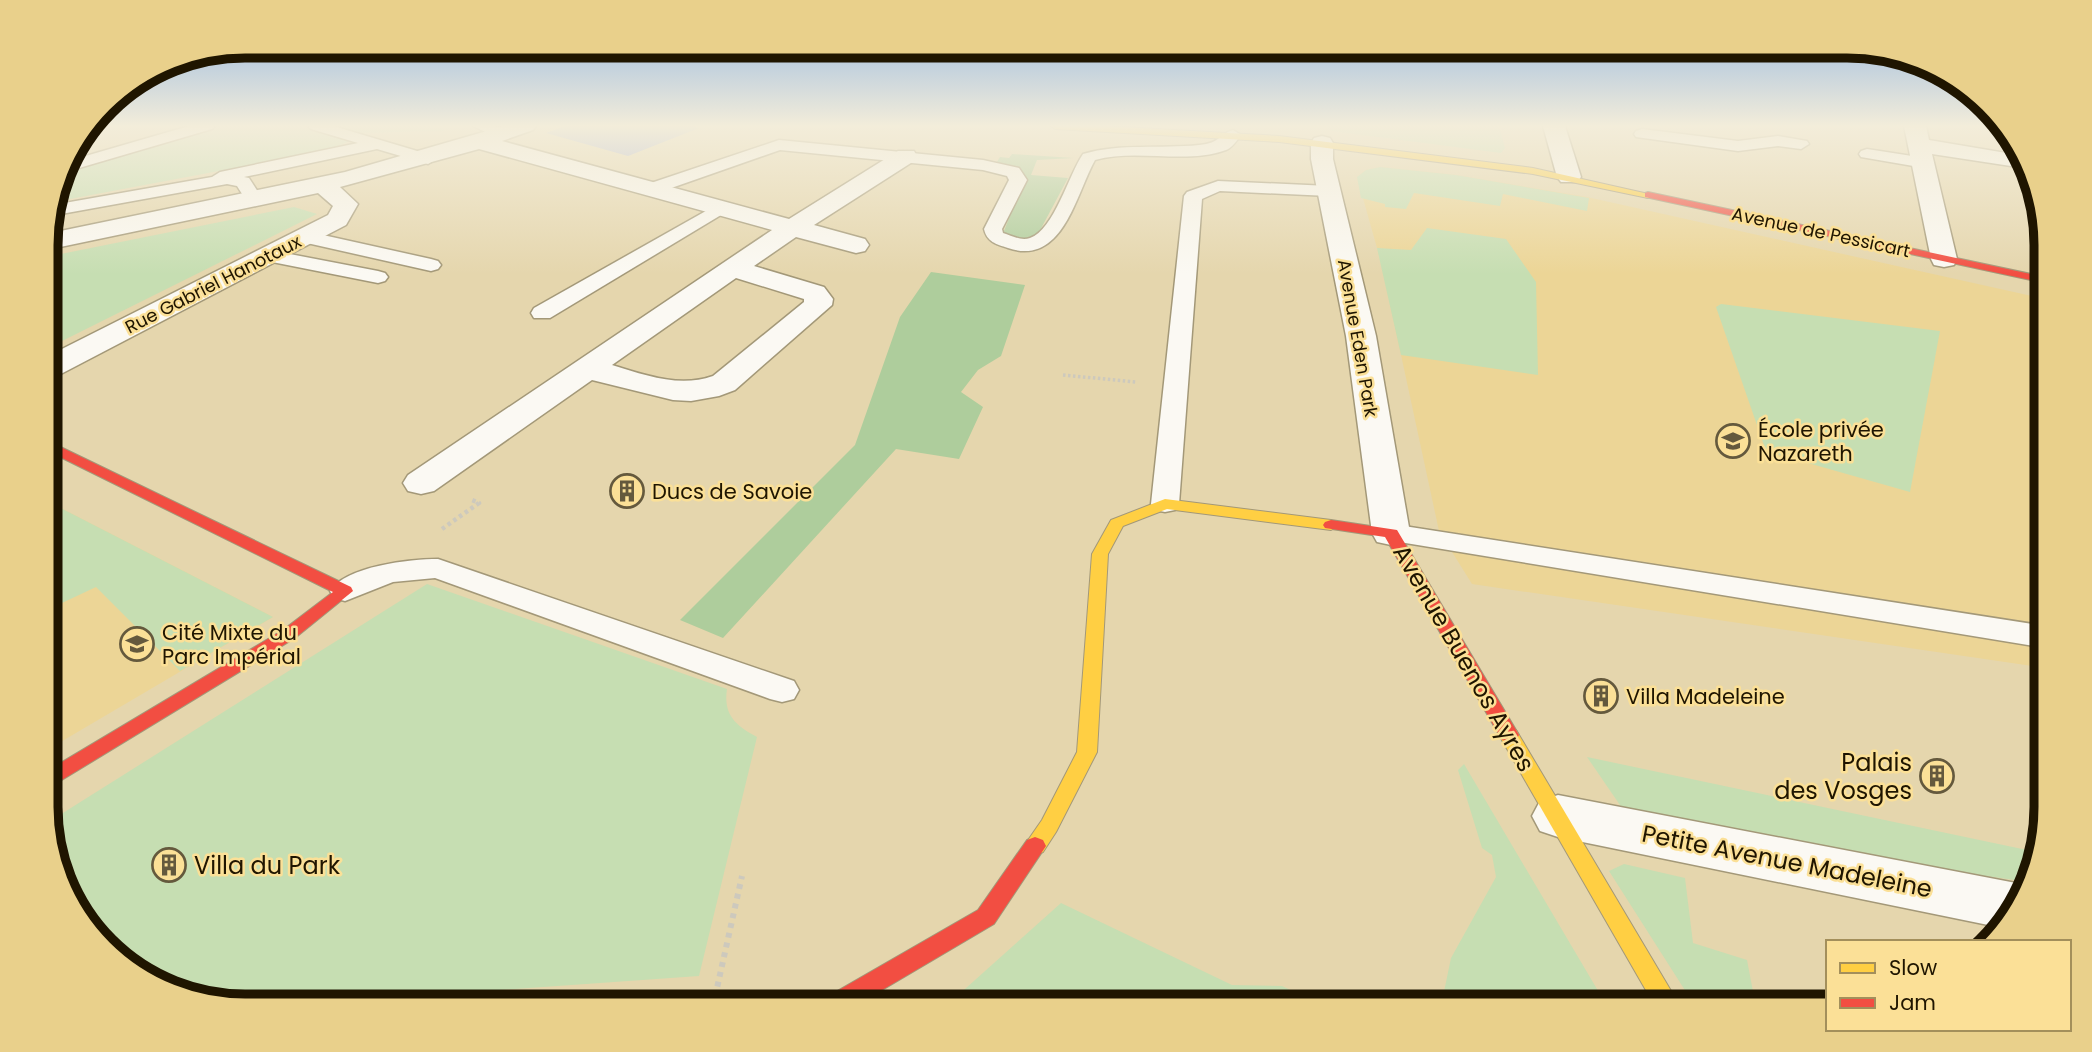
<svg xmlns="http://www.w3.org/2000/svg" width="2092" height="1052" font-family="Poppins,sans-serif">
	<rect width="100%" height="100%" fill="#e5d6ad"/>
	<g fill="#ecd596">
		<polygon points="1380,167 1456,175 1587,197 2045,299 2046,668 1472,584 1439,531 1381,262 1357,177 1366,170"/>
		<polygon points="47,501 273,617 47,750"/>
	</g>
	<g fill="#c6deb2">
		<polygon points="217,126 299,126 350,141 325,151 54,202 62,171"/>
		<polygon points="332,126 428,126 446,131 352,133"/>
		<polygon points="1324,126 1499,126 1505,148 1501,153 1332,131"/>
		<polygon points="1380,167 1456,175 1589,198 1587,211 1503,194 1500,206 1414,193 1406,209 1385,207 1385,204 1361,198 1357,177 1366,170"/>
		<polygon points="294,207 317,214 46,349 46,257"/>
		<polygon points="1427,228 1506,239 1536,282 1538,375 1401,355 1377,248 1411,250"/>
		<polygon points="1721,304 1940,331 1910,492 1766,451 1716,307"/>
		<polygon points="47,501 273,617 180,671 96,587 47,610"/>
		<path d="M 427,584 L 727,689 C 723,715 736,726 757,737 L 699,976 L 485,991 L 429,1006 L 245,1006 L 157,986 L 87,928 L 47,833 L 47,823 Z"/>
		<polygon points="1587,757 2036,852 2029,882 1855,858 1622,808"/>
		<polygon points="1464,764 1607,1006 1441,1006 1451,958 1496,877 1492,855 1482,848 1458,770"/>
		<polygon points="1624,864 1685,878 1693,943 1747,960 1755,1002 1767,1006 1695,1006 1609,871"/>
		<polygon points="1061,903 1232,985 1282,986 1325,1006 946,1006"/>
	</g>
	<g fill="#aecd9c">
		<polygon points="1012,154 1074,158 1037,160 1031,175 1068,178 1037,236 1019,242 1002,236 1023,183 995,165 1000,157 1009,158"/>
		<polygon points="931,272 1025,285 1001,356 978,370 961,392 983,407 959,459 896,449 723,638 680,620 855,445 900,317"/>
	</g>
	<polygon fill="#a7b2d7" points="565,126 692,126 699,128 628,156 546,133"/>
	<g fill="none" stroke-linecap="round" stroke-linejoin="round">
		<g stroke="#a39878" stroke-width="3">
			<g id="lane">
				<polygon points="189,126 215,126 212,129 62,173 65,162"/>
				<polygon points="308,126 333,126 434,156 436,159 428,164 377,149 244,177 249,178 264,201 255,206 249,205 237,186 227,184 50,216 53,205 212,177 220,172 358,143 311,129"/>
				<polygon points="473,126 495,126 510,135 502,140"/>
				<polygon points="1642,129 1738,141 1778,136 1807,141 1809,144 1801,149 1778,146 1738,151 1636,137 1634,134 1636,131"/>
				<path d="M 1233,130 L 1241,135 C 1237,140 1232,148 1226,150 C 1185,165 1137,148 1095,160 C 1076,194 1063,267 1008,248 C 996,244 987,242 984,229 L 1009,180 L 1007,176 L 983,170 L 780,150 L 657,193 L 651,194 L 642,189 L 645,185 L 779,140 L 983,160 L 1019,168 L 1027,180 L 1002,229 L 1003,233 C 1012,236 1021,241 1030,238 C 1054,230 1069,174 1083,154 C 1121,143 1160,149 1199,145 C 1221,143 1219,134 1233,130 Z"/>
				<polygon points="1867,149 1925,158 1933,163 1925,168 1861,157 1859,154 1861,151"/>
				<polygon points="1218,181 1329,186 1338,191 1329,196 1220,191 1202,199 1179,504 1175,510 1165,512 1155,510 1151,504 1184,196 1187,192"/>
				<polygon points="720,203 729,208 726,212 550,318 534,318 531,313 534,308"/>
				<polygon points="305,231 431,259 438,261 441,265 438,269 431,271 298,241 296,237 298,233"/>
				<polygon points="269,250 378,271 385,273 388,277 385,281 378,283 262,260 259,256"/>
				<polygon points="1391,524 2046,626 2046,648 1381,539 1377,533 1381,527"/>
				<path d="M 438,559 L 794,681 L 799,690 L 794,699 L 782,702 L 770,699 L 435,578 L 393,582 L 345,601 L 334,598 L 330,591 C 346,566 410,559 438,559 Z"/>
			</g>
		</g>
		<g stroke="#a39878" stroke-width="3">
			<g id="street">
				<path d="M 504,126 L 536,126 L 533,130 L 502,141 L 789,219 L 898,151 L 914,151 L 917,156 L 914,161 L 814,225 L 865,239 L 869,245 L 865,251 L 856,253 L 796,237 L 754,266 L 824,287 L 833,299 L 832,305 L 735,390 L 719,396 L 691,401 L 673,400 L 592,380 L 434,491 L 421,494 L 408,491 L 403,483 L 408,475 L 772,230 L 479,149 L 340,187 L 358,204 L 346,225 L 57,376 L 46,378 L 46,357 L 328,215 L 333,206 L 318,193 L 46,250 L 46,234 L 345,172 ZM 736,278 L 804,299 L 804,302 L 713,376 C 679,388 645,375 612,365 Z"/>
				<polygon points="1543,126 1565,126 1581,177 1577,182 1561,182 1557,177"/>
				<polygon points="1904,126 1926,126 1929,140 2018,155 2024,168 1932,154 1957,259 1954,265 1944,267 1934,265 1931,259"/>
				<polygon points="1322,136 1330,138 1333,143 1333,159 1376,336 1410,533 1405,542 1391,545 1377,542 1372,533 1346,336 1311,159 1311,143 1314,138"/>
				<polygon points="1558,795 2016,883 2028,887 2026,895 1998,927 1558,837 1540,831 1532,816 1540,801"/>
			</g>
		</g>
		<g stroke="#a39878" stroke-width="2">
			<g id="slow">
				<polygon points="1051,126 1104,126 1279,136 1533,168 1653,195 1648,198 1533,174 1279,142 1055,129"/>
				<polygon points="1165,499 1331,520 1339,525 1331,530 1167,509 1123,526 1108,554 1097,752 1056,832 1043,852 1035,855 1027,852 1024,846 1042,820 1077,752 1092,554 1111,520"/>
				<polygon points="1509,728 1516,730 1680,1006 1655,1006 1499,735 1502,730"/>
			</g>
		</g>
		<g stroke="#a39878" stroke-width="2">
			<g id="jam">
				<polygon points="1648,192 2045,277 2045,283 1645,197 1645,193"/>
				<polygon points="46,440 351,587 353,591 295,638 47,789 47,771 283,630 333,592 46,450"/>
				<polygon points="1331,520 1397,530 1516,730 1519,735 1516,740 1509,742 1502,740 1385,537 1325,528 1323,525 1325,522"/>
				<polygon points="1035,837 1043,840 1046,846 994,924 855,1006 815,1006 818,998 832,994 978,910 1027,840"/>
			</g>
		</g>
		<polyline stroke="#cdc9bd" stroke-width="3.5" stroke-dasharray="2.5 2.5" stroke-linecap="butt" points="1063,375 1136,382"/>
		<polyline stroke="#cdc9bd" stroke-width="4.5" stroke-dasharray="3.5 3.5" stroke-linecap="butt" points="442,529 479,503 472,500"/>
		<polyline stroke="#cdc9bd" stroke-width="6" stroke-dasharray="5 5" stroke-linecap="butt" points="713,1006 742,876"/>
		<use href="#lane" fill="#fbf9f3" fill-rule="evenodd"/>
		<use href="#street" fill="#fbf9f3" fill-rule="evenodd"/>
		<use href="#slow" fill="#ffcf43" fill-rule="evenodd"/>
		<use href="#jam" fill="#f24e42" fill-rule="evenodd"/>
	</g>
	<linearGradient id="sky" x2="0" y2="1"><stop stop-color="#8eb3e1"/><stop offset="0.46" stop-color="#f3edda"/><stop offset="1" stop-color="#f3edda" stop-opacity="0"/></linearGradient>
	<rect width="2092" height="274" fill="url(#sky)"/>
	<defs>
		<g id="school-ring" transform="scale(1.75)"><circle r="9.5" fill="#fbe097" stroke="#64593d" stroke-width="1.5"/><path d="M0-5L7-2L0 1L-7-2ZM-4 1L0 2.5L4 1V4Q0 6-4 4Z" fill="#64593d"/></g>
		<g id="building-ring" transform="scale(1.75)"><circle r="9.5" fill="#fbe097" stroke="#64593d" stroke-width="1.5"/><path d="M-4-6H4V6H1V3H-1V6H-4ZM-2.5-4.3h1.7v1.8h-1.7ZM.8-4.3h1.7v1.8H.8ZM-2.5-1h1.7V.8h-1.7ZM.8-1h1.7V.8H.8Z" fill="#64593d"/></g>
	</defs>
	<g fill-rule="evenodd">
		<use href="#school-ring" x="1733" y="441"/>
		<use href="#building-ring" x="627" y="491"/>
		<use href="#school-ring" x="137" y="644"/>
		<use href="#building-ring" x="1601" y="696"/>
		<use href="#building-ring" x="1937" y="776"/>
		<use href="#building-ring" x="169" y="865"/>
	</g>
	<g text-anchor="middle" dominant-baseline="central" stroke-width="5" stroke-linejoin="round" paint-order="stroke">
		<g font-size="18" fill="#1f1500" stroke="#fbe097">
			<text transform="translate(1821 232) rotate(12)">Avenue de Pessicart</text>
			<text transform="translate(213 284) rotate(-27)">Rue Gabriel Hanotaux</text>
			<text transform="translate(1358 338) rotate(80)">Avenue Eden Park</text>
		</g>
		<g font-size="21" fill="#1f1500" stroke="#fbe097" text-anchor="start">
			<text x="1758" y="429">École privée<tspan x="1758" dy="24">Nazareth</tspan></text>
			<text x="652" y="491">Ducs de Savoie</text>
			<text x="162" y="632">Cité Mixte du<tspan x="162" dy="24">Parc Impérial</tspan></text>
			<text x="1626" y="696">Villa Madeleine</text>
		</g>
		<g font-size="24" fill="#1f1500" stroke="#fbe097">
			<text transform="translate(1464 658) rotate(60)">Avenue Buenos Ayres</text>
			<text transform="translate(1787 861) rotate(11)">Petite Avenue Madeleine</text>
		</g>
		<g font-size="24" fill="#1f1500" stroke="#fbe097" text-anchor="end">
			<text x="1912" y="762">Palais<tspan x="1912" dy="28">des Vosges</tspan></text>
			<text x="194" y="865" text-anchor="start">Villa du Park</text>
		</g>
	</g>
	<path d="M0 0H2092V1052H0ZM245 58H1847A187 187 0 0 1 2034 245V807A187 187 0 0 1 1847 994H245A187 187 0 0 1 58 807V245A187 187 0 0 1 245 58Z" fill="#e9d08b" fill-rule="evenodd"/>
	<path fill="none" stroke="#1f1500" stroke-width="9" d="M245 58H1847A187 187 0 0 1 2034 245V807A187 187 0 0 1 1847 994H245A187 187 0 0 1 58 807V245A187 187 0 0 1 245 58Z"/>
	<rect x="1826" y="940" width="245" height="91" fill="#fbe097" stroke="#a38f5b" stroke-width="2"/>
	<rect x="1840" y="963" width="35" height="10" fill="#ffcf43" stroke="#a38f5b" stroke-width="2"/>
	<text x="1889" y="975" font-size="21" fill="#1f1500">Slow</text>
	<rect x="1840" y="998" width="35" height="10" fill="#f24e42" stroke="#a38f5b" stroke-width="2"/>
	<text x="1889" y="1010" font-size="21" fill="#1f1500">Jam</text>
</svg>
